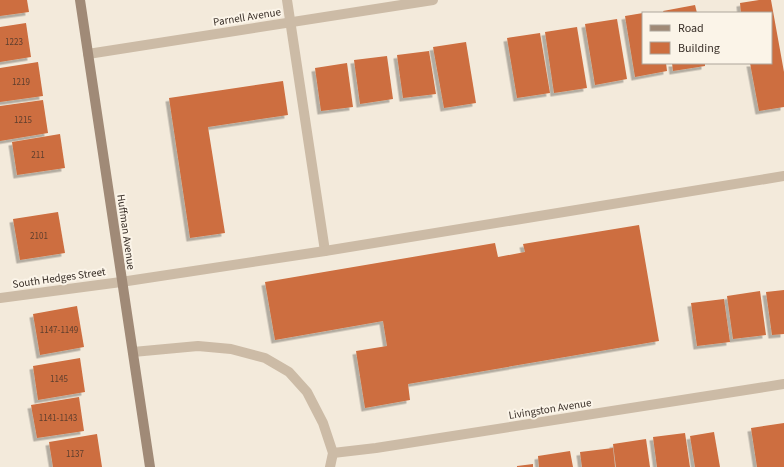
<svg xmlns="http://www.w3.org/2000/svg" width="784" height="467" font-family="'Source Sans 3',sans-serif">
	<defs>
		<filter id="shadow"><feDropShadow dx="-3.5" dy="3.5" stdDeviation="0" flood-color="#0004"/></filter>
	</defs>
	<rect width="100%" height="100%" fill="#f3eadb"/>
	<g fill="#cd6e3f" filter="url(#shadow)">
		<polygon points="0,0 27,0 29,12 0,16"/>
		<polygon points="759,0 771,0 784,72 784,107 759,111 750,63 771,63 771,13 741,13 740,3"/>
		<polygon points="695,5 697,13 664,13 663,11"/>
		<polygon points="643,13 643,63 666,63 667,71 635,77 625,16"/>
		<polygon points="617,19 627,79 595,85 585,24"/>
		<polygon points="26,23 31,57 0,62 0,27"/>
		<polygon points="577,27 587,88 554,93 545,32"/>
		<polygon points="540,33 550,93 517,98 507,38"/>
		<polygon points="466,42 476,103 444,108 433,47"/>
		<polygon points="429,51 436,94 403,98 397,55"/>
		<polygon points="387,56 393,99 360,104 354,60"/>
		<polygon points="38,62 43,96 0,102 0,68"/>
		<polygon points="347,63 353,107 321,111 315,68"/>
		<polygon points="672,63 705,63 705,66 673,71"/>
		<polygon points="283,81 288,115 208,127 225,233 190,238 169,98"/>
		<polygon points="43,100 48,133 0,141 0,106"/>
		<polygon points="60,134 65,168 17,175 12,142"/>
		<polygon points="58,212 65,253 20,260 13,219"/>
		<polygon points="639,225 659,341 408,384 410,400 365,408 356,351 387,346 383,321 275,340 265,282 495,243 498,257 525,252 523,244"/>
		<polygon points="784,290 784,334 772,335 766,292"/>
		<polygon points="760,291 766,335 733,339 727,296"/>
		<polygon points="724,299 730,342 697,346 691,303"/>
		<polygon points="77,306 84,347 40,355 33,314"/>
		<polygon points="80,358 85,392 38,400 33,366"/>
		<polygon points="79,397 84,431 37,438 31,405"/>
		<polygon points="784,423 784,467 757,467 751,428"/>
		<polygon points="714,432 720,467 695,467 690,436"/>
		<polygon points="685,433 690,467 657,467 653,437"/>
		<polygon points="97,434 102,467 53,467 49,442"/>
		<polygon points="646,439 650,467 616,467 613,444"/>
		<polygon points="613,448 615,467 582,467 580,452"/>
		<polygon points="570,451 573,467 539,467 538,456"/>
		<polygon points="533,464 533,467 517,467 517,466"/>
	</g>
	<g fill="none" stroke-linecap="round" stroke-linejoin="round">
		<g stroke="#ccbba6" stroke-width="10">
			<polyline points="287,0 325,251"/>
			<polyline points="121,282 325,251 784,176"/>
		</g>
		<g stroke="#ccbba6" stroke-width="10">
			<polyline points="88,54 433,0"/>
			<polyline points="0,298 121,282"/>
			<polyline points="133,352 198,346 231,349 265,358 289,372 307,392 323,423 333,453 330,467"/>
			<polyline points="333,453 376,448 784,384"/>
		</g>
		<polyline stroke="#a08a77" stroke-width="10" points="80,0 150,467"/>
	</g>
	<g text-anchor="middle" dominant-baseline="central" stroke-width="4" stroke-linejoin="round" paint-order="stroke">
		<g font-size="9" fill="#5d3e2d">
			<text x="14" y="42">1223</text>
			<text x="21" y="82">1219</text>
			<text x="23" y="120">1215</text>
			<text x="38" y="155">211</text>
			<text x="39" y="236">2101</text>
			<text x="59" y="330">1147-1149</text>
			<text x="59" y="379">1145</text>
			<text x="58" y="418">1141-1143</text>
			<text x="75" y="454">1137</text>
		</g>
		<g font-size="11" fill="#382e27" stroke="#fbf4e8">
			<text transform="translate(247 17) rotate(-9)">Parnell Avenue</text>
			<text transform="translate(126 232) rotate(82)">Huffman Avenue</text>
			<text transform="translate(59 278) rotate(-8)">South Hedges Street</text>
			<text transform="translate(550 409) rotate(-9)">Livingston Avenue</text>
		</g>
	</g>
	<rect x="642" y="12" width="130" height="52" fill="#fbf4e8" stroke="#ada59b"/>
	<rect x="650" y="25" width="20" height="6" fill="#a08a77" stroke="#ada59b"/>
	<text x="678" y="32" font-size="12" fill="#382e27">Road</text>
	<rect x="650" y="42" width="20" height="12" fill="#cd6e3f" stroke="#ada59b"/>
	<text x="678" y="52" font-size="12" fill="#382e27">Building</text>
</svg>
